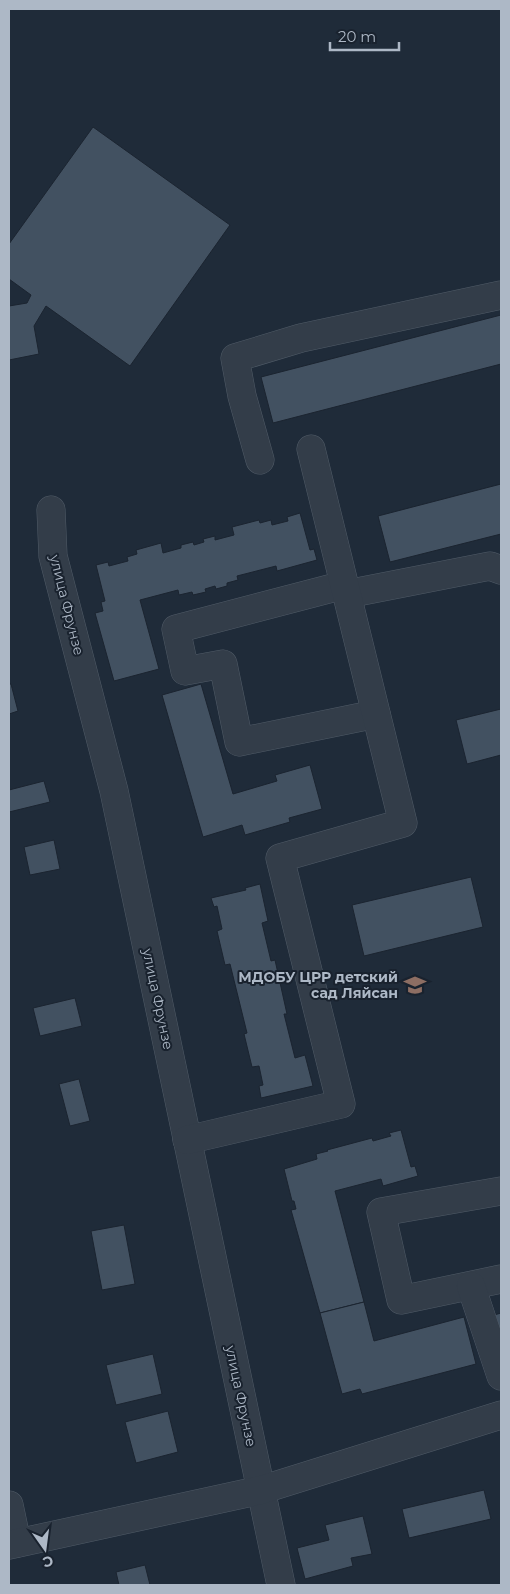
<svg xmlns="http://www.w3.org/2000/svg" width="510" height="1594" font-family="Montserrat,sans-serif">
	<rect width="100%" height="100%" fill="#1f2b39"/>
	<g fill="#425161" stroke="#1b2430">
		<polygon points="93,127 230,225 130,366 46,306 34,326 39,354 9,360 9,306 27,303 31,295 9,279 9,244"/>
		<polygon points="501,315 501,364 273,423 261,377"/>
		<polygon points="501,484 501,534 390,562 378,516"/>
		<polygon points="300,513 310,550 314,549 317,560 277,571 276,566 237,576 238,580 227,583 227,586 216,589 215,586 205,589 206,592 193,595 192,592 179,595 178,590 140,600 159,669 114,681 95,613 103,611 101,602 105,601 96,565 108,562 109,566 128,561 127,557 137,554 136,550 161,543 163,553 181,548 181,545 193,542 194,545 204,542 203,539 215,536 215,540 234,535 232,527 259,520 260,523 271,520 272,525 288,521 287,517"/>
		<polygon points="9,684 11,684 18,711 9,714"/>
		<polygon points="201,684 233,794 277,781 275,775 310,765 322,809 289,818 290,822 245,835 242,825 203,837 162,695"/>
		<polygon points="501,709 501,755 467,764 456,720"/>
		<polygon points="44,781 50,802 9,812 9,790"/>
		<polygon points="54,840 60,869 30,875 24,847"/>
		<polygon points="471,877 483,927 364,956 352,905"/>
		<polygon points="260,884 268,921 262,923 271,961 275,960 287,1014 284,1014 295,1058 305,1055 313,1086 261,1098 259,1086 263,1085 259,1066 252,1067 244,1034 247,1033 230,964 225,965 217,931 222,929 217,906 214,907 211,898 246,890 245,888"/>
		<polygon points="75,998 82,1026 40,1036 33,1008"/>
		<polygon points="79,1079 90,1121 70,1126 59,1084"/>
		<polygon points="401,1130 411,1167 415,1166 418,1176 383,1186 381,1179 335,1191 364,1302 320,1313 291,1210 296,1209 294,1201 292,1201 284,1169 317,1159 316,1154 328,1151 327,1150 372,1138 373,1141 391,1136 389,1133"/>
		<polygon points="124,1225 135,1284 102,1290 91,1231"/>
		<polygon points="364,1302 374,1341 464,1317 476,1364 362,1394 360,1389 342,1394 320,1313"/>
		<polygon points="501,1313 501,1344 487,1317"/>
		<polygon points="153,1354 162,1394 116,1405 106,1365"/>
		<polygon points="168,1411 178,1452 136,1463 125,1422"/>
		<polygon points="484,1490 491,1519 409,1538 402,1509"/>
		<polygon points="363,1516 372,1554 351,1558 353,1566 305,1579 297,1548 329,1540 325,1525"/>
		<polygon points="145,1565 150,1585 119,1585 116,1572"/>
	</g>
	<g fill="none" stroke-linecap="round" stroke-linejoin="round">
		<g stroke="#505b67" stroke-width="29">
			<g id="minor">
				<polyline points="260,460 242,396 235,358 301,338 501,295"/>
				<polyline points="51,510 53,556 114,791 281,1585"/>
				<polyline points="344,585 176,629 185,671 223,664 239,742 376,714"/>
				<polyline points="347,594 490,566 501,570"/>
				<polyline points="187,1140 341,1104 280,858 403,823 311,449"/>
				<polyline points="501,1191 381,1212 401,1300 501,1279"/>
				<polyline points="471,1286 501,1376"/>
				<polyline points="9,1505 17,1543"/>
				<polyline points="9,1545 261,1490 501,1415"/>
			</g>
		</g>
		<use href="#minor" stroke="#333d49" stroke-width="28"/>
	</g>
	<defs>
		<g id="school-bare" transform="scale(1.725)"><path d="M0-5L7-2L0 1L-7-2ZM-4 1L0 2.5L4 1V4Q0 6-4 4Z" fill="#8d6e63" stroke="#19222e" stroke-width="2.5" paint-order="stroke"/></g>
	</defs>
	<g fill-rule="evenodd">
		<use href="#school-bare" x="415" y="985"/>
	</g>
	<g text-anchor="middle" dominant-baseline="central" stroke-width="4" stroke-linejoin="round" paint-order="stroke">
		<g font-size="14" fill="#adb8c6" stroke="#19222e">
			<text transform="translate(67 605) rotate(76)">улица Фрунзе</text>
			<text transform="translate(158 999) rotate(78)">улица Фрунзе</text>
			<text transform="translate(241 1396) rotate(78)">улица Фрунзе</text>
		</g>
		<g font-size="14" font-weight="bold" fill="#adb8c6" stroke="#19222e" text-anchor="end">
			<text x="398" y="977">МДОБУ ЦРР детский<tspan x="398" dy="16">сад Ляйсан</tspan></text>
		</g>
	</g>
	<rect width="510" height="1594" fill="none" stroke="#adb8c6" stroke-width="20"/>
	<g transform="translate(45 1549) rotate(166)" stroke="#19222e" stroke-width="4" paint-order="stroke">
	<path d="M0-4L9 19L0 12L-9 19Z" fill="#adb8c6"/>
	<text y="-8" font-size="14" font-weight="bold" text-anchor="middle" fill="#adb8c6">С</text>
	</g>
	<path d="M330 42v8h69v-8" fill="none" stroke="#adb8c6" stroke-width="2.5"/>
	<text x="338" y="42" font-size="15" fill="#adb8c6" stroke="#19222e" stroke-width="4" paint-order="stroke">20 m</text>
</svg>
